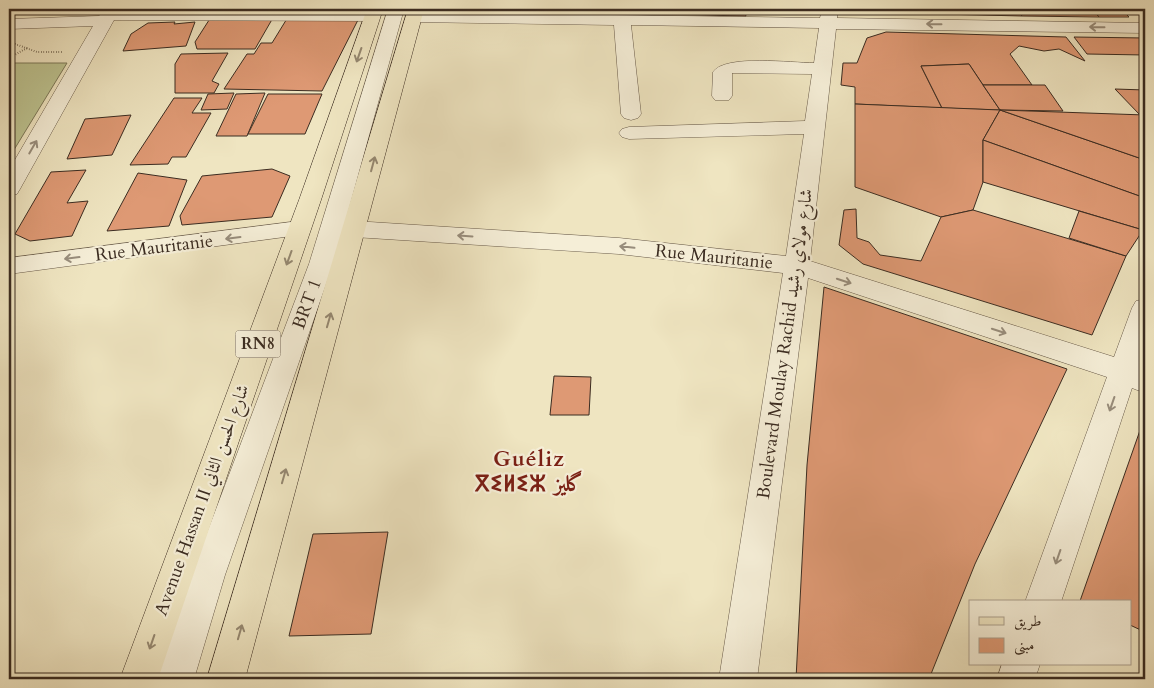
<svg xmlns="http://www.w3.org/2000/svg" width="1154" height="688" font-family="Cardo,Amiri,'Noto Sans Tifinagh',serif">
	<rect width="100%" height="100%" fill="#efe5c1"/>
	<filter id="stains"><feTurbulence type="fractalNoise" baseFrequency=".004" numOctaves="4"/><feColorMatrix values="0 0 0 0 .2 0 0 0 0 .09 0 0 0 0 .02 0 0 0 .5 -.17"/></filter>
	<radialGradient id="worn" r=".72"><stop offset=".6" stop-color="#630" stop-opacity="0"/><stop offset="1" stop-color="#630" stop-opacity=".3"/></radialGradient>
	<polygon fill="#bdc390" stroke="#7c7858" points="9,63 67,63 9,158"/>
	<g fill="#de9974" stroke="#3b2c21">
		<polygon points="442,9 488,9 488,10"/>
		<polygon points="571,9 609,9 609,13 571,12"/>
		<polygon points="609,9 744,9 746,16 609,13"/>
		<polygon points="936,9 1016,9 1022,16 939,14"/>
		<polygon points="1016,9 1092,9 1099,17 1022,16"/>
		<polygon points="1092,9 1121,9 1125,13 1095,12"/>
		<polygon points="1095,12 1125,13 1129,17 1099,17"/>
		<polygon points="274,16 255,49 197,49 195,42 211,17"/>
		<polygon points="360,16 322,91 224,89 247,54 254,54 261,43 272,43 288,17"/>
		<polygon points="175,22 174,24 195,22 186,46 123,51 131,34 148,23"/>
		<polygon points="886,32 1066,37 1085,61 1059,49 1044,51 1019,46 1010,54 1032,85 983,85 969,64 921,66 942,108 855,104 855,87 841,85 843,63 857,63 867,38"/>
		<polygon points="1074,37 1145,38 1145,55 1087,54"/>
		<polygon points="228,53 212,81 219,84 214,93 175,93 175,64 181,54"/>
		<polygon points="969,64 983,85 1000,110 942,108 921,66"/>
		<polygon points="983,85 1045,85 1063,111 1000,110"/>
		<polygon points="1115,89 1145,90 1145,115 1140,115"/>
		<polygon points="234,93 227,109 201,110 208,94"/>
		<polygon points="265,93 247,136 216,136 236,94"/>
		<polygon points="268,94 322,94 305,134 248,134"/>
		<polygon points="174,98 202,98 192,113 211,113 186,157 172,157 168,164 130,165"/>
		<polygon points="855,104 1000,110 983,140 983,182 973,210 941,217 855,187"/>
		<polygon points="1000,110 1145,160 1145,198 983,140"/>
		<polygon points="1000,110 1145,115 1145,160"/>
		<polygon points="131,115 112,155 67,159 85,119"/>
		<polygon points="983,140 1145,198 1143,230 983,182"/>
		<polygon points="272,169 290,176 272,217 182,225 180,216 202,176"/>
		<polygon points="86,170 67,203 88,201 72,236 30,241 15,234 51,172"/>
		<polygon points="138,173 187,180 169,226 107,231"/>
		<polygon points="856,209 857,238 869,242 880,255 921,261 941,217 973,210 1126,256 1092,335 863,264 839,245 844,210"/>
		<polygon points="1079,211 1143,230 1126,256 1069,238"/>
		<polygon points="824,287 1067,369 975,564 929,679 796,679 807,465"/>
		<polygon points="554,376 591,377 589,415 550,415"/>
		<polygon points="1144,419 1145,419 1145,632 1130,625 1130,602 1080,601"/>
		<polygon points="388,532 371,634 289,636 313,534"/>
	</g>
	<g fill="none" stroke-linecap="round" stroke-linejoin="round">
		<g stroke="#685a49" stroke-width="1">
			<g id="minor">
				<polygon points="104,9 372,11 378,12 380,16 378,20 372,21 114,20 20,189 17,194 9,196 9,170 93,26 9,29 9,19 99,16"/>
				<path d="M 388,9 L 404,9 L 344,226 L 354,221 L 619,238 L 786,256 L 804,134 L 629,139 L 622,137 L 619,133 L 622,129 L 629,127 L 805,121 L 812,74 L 732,73 L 732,96 L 729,100 L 715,100 L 712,96 L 713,72 C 725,54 792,63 814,63 L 819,28 L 631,25 L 641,114 L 638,118 L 631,120 L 624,118 L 621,114 L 614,25 L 414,22 L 408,21 L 406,17 L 408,13 L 414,12 L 820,18 L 822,9 L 838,9 L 837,18 L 1145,23 L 1145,33 L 836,29 L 810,261 L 1114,357 L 1132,308 L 1136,301 L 1145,299 L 1145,347 L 1139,366 L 1145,369 L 1145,393 L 1132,388 L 1061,602 L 1025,602 L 1107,377 L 808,278 L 757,679 L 719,679 L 783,273 L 619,254 L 354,237 L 346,234 L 343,230 L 333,264 L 225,575 L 194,679 L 156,679 L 191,575 L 309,264 Z"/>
				<polygon points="299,221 307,224 311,229 307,234 9,274 9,258"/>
				<polygon points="1002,664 1040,664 1035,679 997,679"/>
			</g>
		</g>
		<g stroke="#3b2c21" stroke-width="1">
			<g id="major">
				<polygon points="367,9 383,9 321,200 158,679 120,679 299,200"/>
				<polygon points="408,9 424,9 245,679 207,679"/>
			</g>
		</g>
		<g stroke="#3b2c21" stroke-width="2" stroke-dasharray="0.5 2" stroke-linecap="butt">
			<polyline points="15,44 37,52 62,52"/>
			<polyline points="9,58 27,48"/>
		</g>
		<use href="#minor" fill="#f5eed7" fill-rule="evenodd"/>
		<use href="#major" fill="#efe5c1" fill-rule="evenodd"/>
	</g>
	<defs><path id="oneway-shaft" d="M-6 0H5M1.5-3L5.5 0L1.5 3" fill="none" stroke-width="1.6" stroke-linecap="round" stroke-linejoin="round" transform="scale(1.25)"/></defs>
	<g stroke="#988d7c">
		<use href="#oneway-shaft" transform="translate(934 24) rotate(-179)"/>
		<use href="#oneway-shaft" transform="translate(1097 27) rotate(-179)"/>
		<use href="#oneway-shaft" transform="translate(33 147) rotate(-60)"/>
		<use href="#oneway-shaft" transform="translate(465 236) rotate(-176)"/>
		<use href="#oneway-shaft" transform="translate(233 238) rotate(173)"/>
		<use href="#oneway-shaft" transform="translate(627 247) rotate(-174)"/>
		<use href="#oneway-shaft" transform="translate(72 258) rotate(173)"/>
		<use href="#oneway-shaft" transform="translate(844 281) rotate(18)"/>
		<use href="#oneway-shaft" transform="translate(999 331) rotate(18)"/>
		<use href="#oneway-shaft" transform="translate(1112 404) rotate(109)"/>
		<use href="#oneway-shaft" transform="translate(1058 557) rotate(109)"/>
	</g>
	<g stroke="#958871">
		<use href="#oneway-shaft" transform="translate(359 55) rotate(109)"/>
		<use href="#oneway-shaft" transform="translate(373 164) rotate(-75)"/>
		<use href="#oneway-shaft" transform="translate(289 258) rotate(110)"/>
		<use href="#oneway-shaft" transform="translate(329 320) rotate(-74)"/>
		<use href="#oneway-shaft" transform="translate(284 476) rotate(-74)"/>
		<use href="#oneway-shaft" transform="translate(240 632) rotate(-74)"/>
		<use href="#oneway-shaft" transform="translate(152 642) rotate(109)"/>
	</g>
	<g text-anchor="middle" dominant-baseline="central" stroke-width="4.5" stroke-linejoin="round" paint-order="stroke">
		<rect fill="#f5eed7" stroke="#736658" stroke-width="1" x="235.5" y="330.5" width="45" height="27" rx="4"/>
		<g font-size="16" font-weight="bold" fill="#3b2c21">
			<text x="258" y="344">RN8</text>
		</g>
		<g font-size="18" fill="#3b2c21" stroke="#f5eed7">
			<text transform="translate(154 248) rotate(-7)">Rue Mauritanie</text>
			<text transform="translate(714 257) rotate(6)">Rue Mauritanie</text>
			<text transform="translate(307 304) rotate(-70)">BRT 1</text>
			<text transform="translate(785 344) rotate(-82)">Boulevard Moulay Rachid شارع مولاي رشيد</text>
			<text transform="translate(202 500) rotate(-70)">Avenue Hassan II شارع الحسن الثاني</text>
		</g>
		<g font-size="22" font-weight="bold" letter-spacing="1" fill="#7a1f14" stroke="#f5eed7">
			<text x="529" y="459">Guéliz<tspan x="529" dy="25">ⴳⵉⵍⵉⵣ گليز</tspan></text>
		</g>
	</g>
	<rect width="1154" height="688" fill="none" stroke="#efe5c1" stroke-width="30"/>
	<rect x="10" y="10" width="1134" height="668" fill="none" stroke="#3b2c21" stroke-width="2.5"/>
	<rect x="15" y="15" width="1124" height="658" fill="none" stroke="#3b2c21"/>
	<rect x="969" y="600" width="162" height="65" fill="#f5eed7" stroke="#aba08e"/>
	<rect x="979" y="617" width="25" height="8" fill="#efe5c1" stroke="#aba08e"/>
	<text x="1014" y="626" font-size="15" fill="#3b2c21">طريق</text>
	<rect x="979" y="638" width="25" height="15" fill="#de9974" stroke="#aba08e"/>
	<text x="1014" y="650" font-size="15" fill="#3b2c21">مبنى</text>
	<rect width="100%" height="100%" filter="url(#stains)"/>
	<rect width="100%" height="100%" fill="url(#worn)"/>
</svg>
